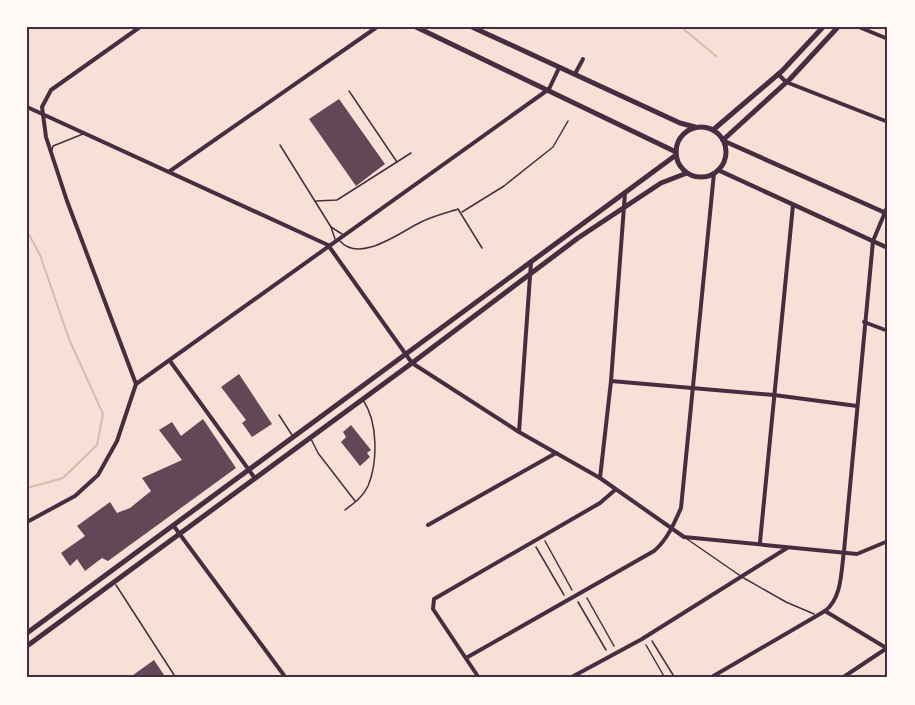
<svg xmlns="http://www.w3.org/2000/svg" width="915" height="705" font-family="Overpass,sans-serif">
	<rect width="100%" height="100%" fill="#f7e1d7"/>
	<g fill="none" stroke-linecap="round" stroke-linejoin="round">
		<g stroke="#dcb8b0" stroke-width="2">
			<polyline points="681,27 716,56"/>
			<polyline points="27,231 40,255 69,339 103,414 97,445 63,478 27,488"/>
		</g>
	</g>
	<g fill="#644757">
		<polygon points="339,99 385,164 356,186 309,119"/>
		<polygon points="239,374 272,424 252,437 242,423 246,420 221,387"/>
		<polygon points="203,419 236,468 108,561 102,558 85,571 77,559 70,566 61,553 85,536 77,526 110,502 117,513 130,508 151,491 142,478 182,460 159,430 172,422 181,436"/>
		<polygon points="351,425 371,450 367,453 370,457 360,466 341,442 346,437 343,432"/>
		<polygon points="154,660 166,678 129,678"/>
	</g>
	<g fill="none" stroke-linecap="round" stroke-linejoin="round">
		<g stroke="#4a2c40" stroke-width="1.5">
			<polyline points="545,541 572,590"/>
			<polyline points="536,547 564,595"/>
			<polyline points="587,598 614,646"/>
			<polyline points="578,602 606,650"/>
			<polyline points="652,641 675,678"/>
			<polyline points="646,645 665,678"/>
		</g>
		<g stroke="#4a2c40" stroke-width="1.5">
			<polyline points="349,91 397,162"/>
			<polyline points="280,145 331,227 335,239"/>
			<polyline points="52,150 53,146 83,134"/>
			<polyline points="316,201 337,200 411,153"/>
			<polyline points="462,212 504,186 553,147 568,121"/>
			<polyline points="331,227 342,234"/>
			<path d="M 340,241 C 360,264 402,231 421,222 C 433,216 446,213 458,209 L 482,248"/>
			<polyline points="279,415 292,435"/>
			<polyline points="311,439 318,453 355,501"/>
			<path d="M 345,510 C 354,503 363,497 368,486 C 378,462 378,422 363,400"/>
			<polyline points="687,539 742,577 786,602 814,614"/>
			<polyline points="116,585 176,678"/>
		</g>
		<g stroke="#4a2c40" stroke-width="4">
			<polyline points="859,27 888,39"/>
			<polyline points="575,74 583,59"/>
			<polyline points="778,74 786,82 888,122"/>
			<polyline points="27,107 328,245 412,363 519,432 600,478 684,537 857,554 888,541"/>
			<polyline points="170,171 377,27"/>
			<polyline points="864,322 888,331"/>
			<polyline points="170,361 254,477"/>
			<polyline points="611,381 774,395 857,406"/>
			<polyline points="136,384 549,89 559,68"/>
			<polyline points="519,432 531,262"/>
			<polyline points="600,478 611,381 625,193"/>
			<polyline points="27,522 75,496 98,475 117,441 136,384 67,201 46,137 42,107 51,90 140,27"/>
			<polyline points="173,525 286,678"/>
			<polyline points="428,525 556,453"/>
			<polyline points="760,542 793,205"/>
			<polyline points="825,611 888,649"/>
			<path d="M 466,658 L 654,551 C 667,540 674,524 681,508 L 714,173"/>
			<polyline points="479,678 433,609 434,599 600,503 615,490"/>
			<polyline points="570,678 642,639 787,548"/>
			<path d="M 710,678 L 825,611 C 842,598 841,572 844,551 L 873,241 L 888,205"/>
			<polyline points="842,678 887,648"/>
		</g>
		<g stroke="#4a2c40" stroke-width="4.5">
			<polyline points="724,141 888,214"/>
			<polyline points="718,170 888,248"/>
		</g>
		<g stroke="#4a2c40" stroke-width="5">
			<polyline points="416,27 676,152"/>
			<polyline points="472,27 680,123 695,127"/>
			<circle cx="701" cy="152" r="25"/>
			<polyline points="713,130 782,71 823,27"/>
			<polyline points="723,140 790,79 838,27"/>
			<polyline points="27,633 676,155"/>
			<polyline points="27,646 412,363 578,238 661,183 687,173"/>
		</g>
	</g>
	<rect width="915" height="705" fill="none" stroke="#fffaf5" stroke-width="57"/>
	<rect x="28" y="28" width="858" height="648" fill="none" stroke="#4a2c40" stroke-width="2"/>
</svg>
